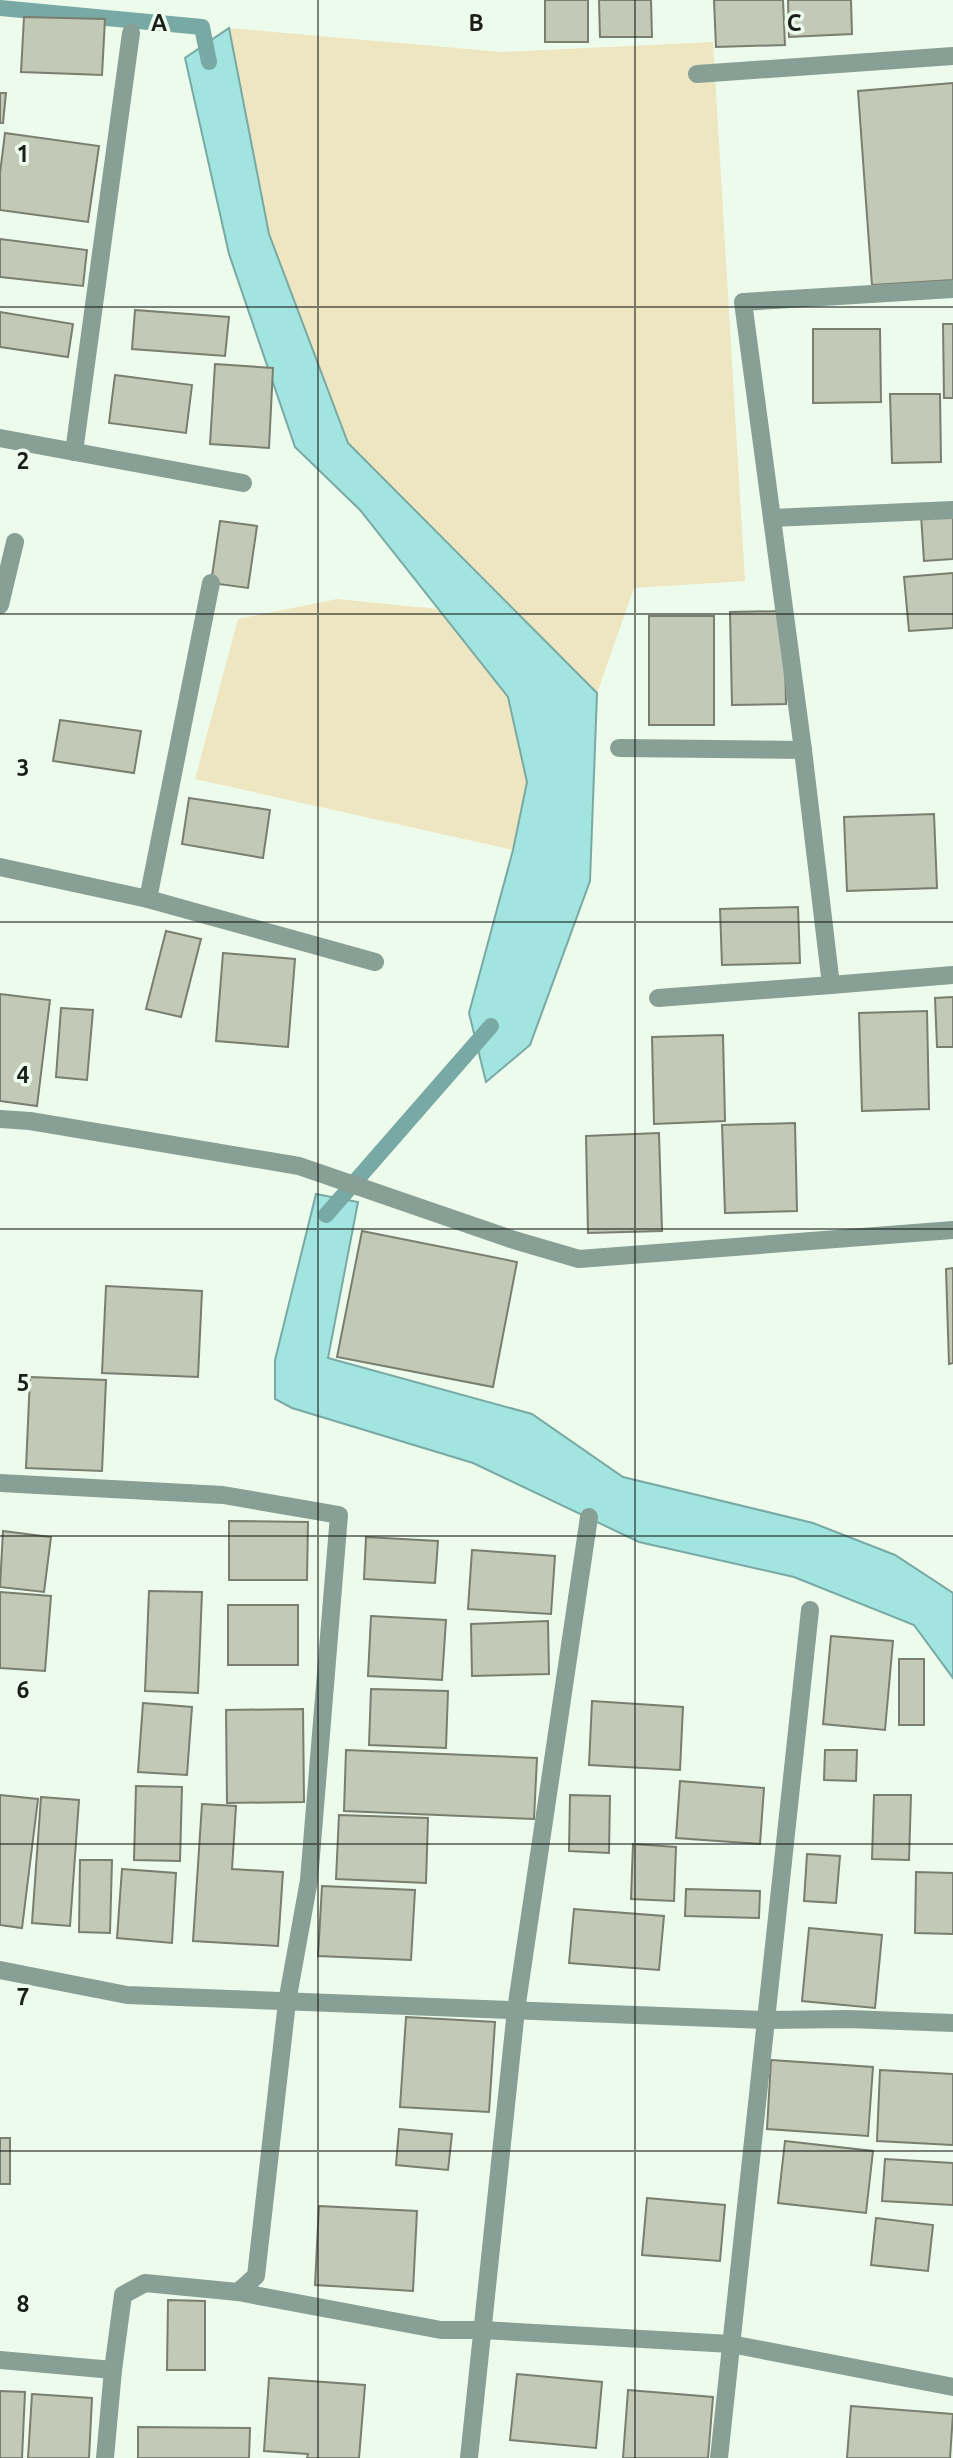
<svg xmlns="http://www.w3.org/2000/svg" width="953" height="2458" font-family="Ubuntu,sans-serif">
	<rect width="100%" height="100%" fill="#edfbec"/>
	<g fill="#eee6c0">
		<polygon points="229,28 502,52 713,42 745,581 634,588 597,693 348,443 269,234"/>
		<polygon points="337,599 438,609 508,697 527,782 513,850 195,779 238,619"/>
	</g>
	<g fill="#a2e4df" stroke="#79a9a4" stroke-width="2">
		<polygon points="229,28 269,234 348,443 597,693 590,881 530,1045 486,1082 469,1013 513,850 527,782 508,697 360,510 295,447 229,254 185,58"/>
		<polygon points="316,1194 358,1202 328,1358 532,1414 623,1477 813,1523 895,1555 953,1593 953,1678 914,1625 794,1577 639,1542 473,1463 292,1408 275,1399 275,1360"/>
	</g>
	<g fill="none" stroke-linecap="round" stroke-linejoin="round">
		<g stroke="#79a9a4" stroke-width="16">
			<polyline points="0,8 202,27 209,62"/>
			<polyline points="326,1215 491,1026"/>
		</g>
	</g>
	<g fill="#c3c9b7" stroke="#797e6e" stroke-width="2">
		<rect x="545" y="0" width="43" height="42"/>
		<polygon points="599,0 651,0 652,37 600,37"/>
		<polygon points="714,0 783,0 785,45 716,47"/>
		<polygon points="788,0 851,0 852,34 789,37"/>
		<polygon points="24,17 105,19 102,75 21,72"/>
		<polygon points="953,83 953,280 872,285 858,91"/>
		<polygon points="0,93 6,93 3,123 0,123"/>
		<polygon points="5,133 99,146 88,222 0,210 0,173"/>
		<polygon points="0,239 87,250 83,286 0,277"/>
		<polygon points="135,310 229,317 225,356 132,349"/>
		<polygon points="0,312 73,324 68,357 0,347"/>
		<polygon points="943,324 953,324 953,398 944,398"/>
		<polygon points="813,329 880,329 881,402 813,403"/>
		<polygon points="215,364 273,368 269,448 210,444"/>
		<polygon points="115,375 192,385 186,433 109,423"/>
		<polygon points="890,394 940,394 941,462 892,463"/>
		<polygon points="953,513 953,559 924,561 921,515"/>
		<polygon points="220,521 257,526 248,588 211,583"/>
		<polygon points="953,573 953,628 909,631 904,577"/>
		<polygon points="784,611 786,704 732,705 730,612"/>
		<rect x="649" y="616" width="65" height="109"/>
		<polygon points="60,720 141,731 134,773 53,761"/>
		<polygon points="189,798 270,810 263,858 182,844"/>
		<polygon points="934,814 937,888 847,891 844,817"/>
		<polygon points="798,907 800,963 722,965 720,909"/>
		<polygon points="166,931 201,939 181,1017 146,1009"/>
		<polygon points="223,953 295,959 288,1047 216,1041"/>
		<polygon points="0,994 50,1000 37,1106 0,1101"/>
		<polygon points="953,997 953,1047 937,1047 935,998"/>
		<polygon points="61,1008 93,1010 87,1080 56,1077"/>
		<polygon points="927,1011 929,1109 862,1111 859,1013"/>
		<polygon points="723,1035 725,1121 654,1124 652,1037"/>
		<polygon points="795,1123 797,1211 725,1213 722,1125"/>
		<polygon points="659,1133 662,1231 588,1233 586,1136"/>
		<polygon points="362,1231 517,1262 493,1387 337,1357"/>
		<polygon points="953,1268 953,1363 949,1364 946,1269"/>
		<polygon points="106,1286 202,1291 198,1377 102,1373"/>
		<polygon points="30,1377 106,1380 102,1471 26,1468"/>
		<polygon points="229,1521 308,1522 307,1580 229,1580"/>
		<polygon points="3,1531 51,1537 44,1592 0,1587"/>
		<polygon points="366,1537 438,1541 435,1583 364,1579"/>
		<polygon points="472,1550 555,1556 551,1614 468,1609"/>
		<polygon points="149,1591 202,1592 198,1693 145,1691"/>
		<polygon points="0,1592 51,1596 45,1671 0,1668"/>
		<rect x="228" y="1605" width="70" height="60"/>
		<polygon points="371,1616 446,1620 442,1680 368,1676"/>
		<polygon points="548,1621 549,1674 472,1676 471,1624"/>
		<polygon points="831,1636 893,1641 885,1730 823,1724"/>
		<rect x="899" y="1659" width="25" height="66"/>
		<polygon points="371,1689 448,1691 446,1748 369,1745"/>
		<polygon points="592,1701 683,1707 680,1770 589,1765"/>
		<polygon points="143,1703 192,1707 187,1775 138,1772"/>
		<polygon points="303,1709 304,1802 227,1803 226,1710"/>
		<polygon points="346,1750 537,1758 534,1819 344,1811"/>
		<polygon points="825,1750 857,1750 856,1781 824,1780"/>
		<polygon points="680,1781 764,1788 760,1844 676,1838"/>
		<polygon points="136,1786 182,1787 180,1861 134,1860"/>
		<polygon points="0,1795 38,1799 22,1928 0,1925"/>
		<polygon points="570,1795 610,1796 609,1853 569,1851"/>
		<polygon points="874,1795 911,1795 909,1860 872,1859"/>
		<polygon points="41,1797 79,1800 70,1926 32,1923"/>
		<polygon points="202,1804 236,1806 232,1869 283,1872 278,1946 193,1941"/>
		<polygon points="339,1815 428,1818 426,1883 336,1879"/>
		<polygon points="633,1844 676,1847 674,1901 631,1899"/>
		<polygon points="807,1854 840,1856 836,1903 804,1901"/>
		<polygon points="80,1860 112,1860 110,1933 79,1932"/>
		<polygon points="122,1869 176,1873 172,1943 117,1938"/>
		<polygon points="916,1872 953,1873 953,1934 915,1933"/>
		<polygon points="322,1886 415,1890 411,1960 318,1956"/>
		<polygon points="686,1889 760,1891 759,1918 685,1916"/>
		<polygon points="574,1909 664,1916 659,1970 569,1963"/>
		<polygon points="809,1928 882,1935 875,2008 802,2001"/>
		<polygon points="406,2017 495,2022 489,2112 400,2107"/>
		<polygon points="771,2060 873,2067 868,2136 767,2129"/>
		<polygon points="880,2070 953,2074 953,2145 877,2141"/>
		<polygon points="399,2129 452,2134 448,2170 396,2165"/>
		<rect x="0" y="2138" width="10" height="46"/>
		<polygon points="785,2141 873,2151 866,2213 778,2203"/>
		<polygon points="885,2159 953,2163 953,2205 882,2201"/>
		<polygon points="647,2198 725,2205 720,2261 642,2255"/>
		<polygon points="319,2206 417,2211 413,2291 315,2285"/>
		<polygon points="876,2218 933,2225 928,2271 871,2265"/>
		<polygon points="168,2300 205,2301 205,2370 167,2370"/>
		<polygon points="517,2374 602,2382 596,2448 510,2440"/>
		<polygon points="269,2378 365,2385 359,2458 307,2458 308,2454 264,2451"/>
		<polygon points="628,2390 713,2397 708,2458 623,2458"/>
		<polygon points="0,2391 25,2392 22,2458 0,2458"/>
		<polygon points="32,2394 92,2398 89,2458 28,2458"/>
		<polygon points="851,2406 953,2414 950,2458 847,2458"/>
		<polygon points="138,2427 250,2428 249,2458 138,2458"/>
	</g>
	<g fill="none" stroke-linecap="round" stroke-linejoin="round">
		<g stroke="#889f95" stroke-width="18">
			<polyline points="697,74 953,56"/>
			<polyline points="0,438 243,483"/>
			<polyline points="74,452 131,33"/>
			<polyline points="772,518 953,510"/>
			<polyline points="0,605 15,542"/>
			<polyline points="619,748 803,750"/>
			<polyline points="0,867 148,899 375,962"/>
			<polyline points="148,899 211,583"/>
			<polyline points="831,985 953,975"/>
			<polyline points="658,998 831,985 803,750 743,302 953,289"/>
			<polyline points="0,1119 30,1121 299,1166 514,1240 579,1259 953,1230"/>
			<polyline points="0,1483 223,1495 339,1515 309,1880 287,2002 256,2276 238,2292 145,2283 123,2295 113,2370 105,2458"/>
			<polyline points="0,1970 127,1995 765,2020 849,2019 953,2023"/>
			<polyline points="238,2292 441,2330 482,2330 731,2344 953,2387"/>
			<polyline points="0,2360 113,2370"/>
			<polyline points="469,2458 516,2010 589,1517"/>
			<polyline points="719,2458 810,1610"/>
		</g>
	</g>
	<path fill="none" stroke="#191e19" stroke-width="2" stroke-opacity="0.55" d="M 318,0 L 318,2458M 635,0 L 635,2458M 0,307 L 953,307M 0,614 L 953,614M 0,922 L 953,922M 0,1229 L 953,1229M 0,1536 L 953,1536M 0,1844 L 953,1844M 0,2151 L 953,2151"/>
	<g font-size="23" text-anchor="middle" font-weight="bold" fill="#191e19" stroke="#edfbec" stroke-width="7" stroke-linejoin="round" paint-order="stroke">
		<text x="159" y="31">A</text>
		<text x="476" y="31">B</text>
		<text x="794" y="31">C</text>
		<text x="23" y="162">1</text>
		<text x="23" y="469">2</text>
		<text x="23" y="776">3</text>
		<text x="23" y="1083">4</text>
		<text x="23" y="1391">5</text>
		<text x="23" y="1698">6</text>
		<text x="23" y="2005">7</text>
		<text x="23" y="2312">8</text>
	</g>
</svg>
